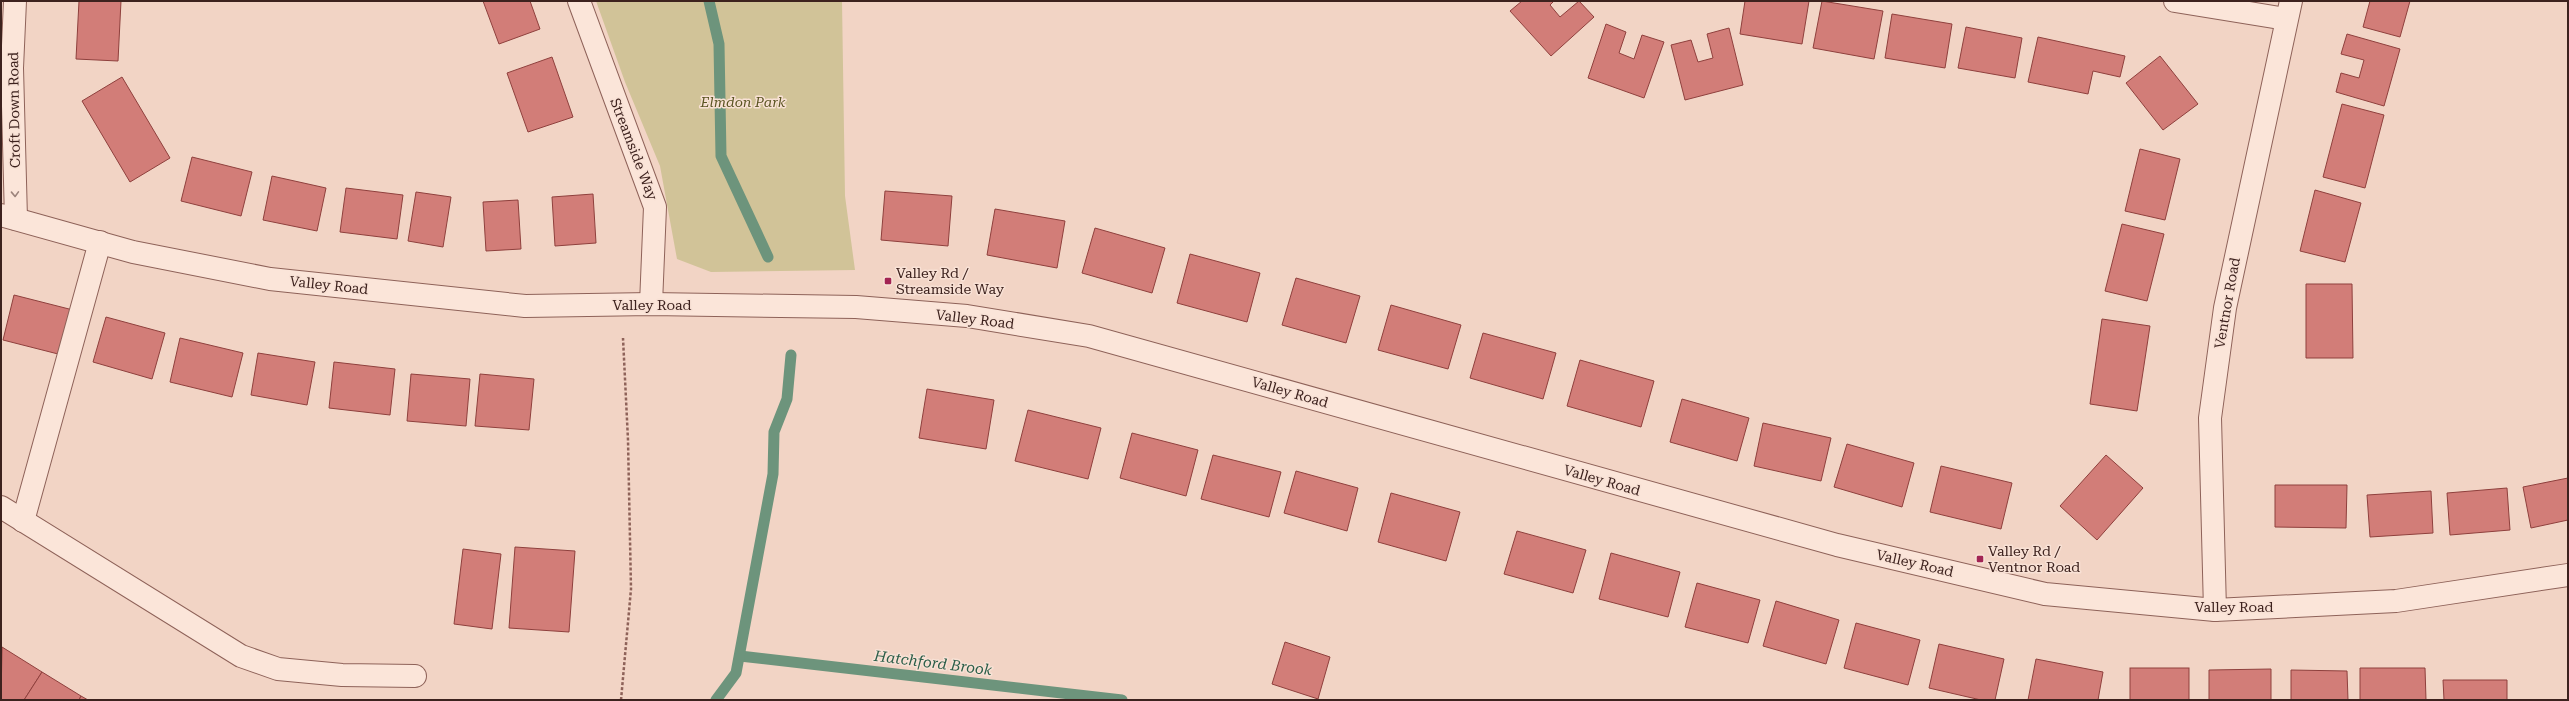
<svg xmlns="http://www.w3.org/2000/svg" width="2569" height="701" font-family="'Roboto Serif',serif">
	<rect width="100%" height="100%" fill="#f2d4c5"/>
	<polygon fill="#d1c398" points="596,1 842,1 845,196 855,270 711,272 677,259 660,166 625,82"/>
	<g fill="none" stroke-linecap="round" stroke-linejoin="round">
		<g stroke="#6d947c" stroke-width="11">
			<polyline points="709,1 719,44 721,156 768,257"/>
			<polyline points="740,656 1122,700"/>
			<polyline points="716,700 736,673 773,474 774,432 787,399 791,355"/>
		</g>
	</g>
	<g fill="#d27d78" stroke="#8f403d">
		<polygon points="79,1 121,1 118,61 76,59"/>
		<polygon points="483,1 530,1 540,29 499,44"/>
		<polygon points="1522,1 1554,1 1550,5 1560,17 1579,1 1594,17 1551,56 1510,11"/>
		<polygon points="1745,1 1809,1 1802,44 1740,34"/>
		<polygon points="1822,1 1883,11 1874,59 1813,48"/>
		<polygon points="2370,1 2410,1 2400,37 2363,27"/>
		<polygon points="1892,14 1952,24 1945,68 1885,58"/>
		<polygon points="1606,24 1626,32 1619,53 1634,59 1642,35 1664,42 1644,98 1588,78"/>
		<polygon points="1966,27 2022,38 2015,78 1958,68"/>
		<polygon points="1729,28 1743,85 1685,100 1671,45 1691,40 1698,62 1713,58 1707,34"/>
		<polygon points="2347,34 2400,49 2384,106 2336,92 2341,73 2359,78 2364,60 2341,54"/>
		<polygon points="2038,37 2125,56 2120,77 2093,71 2088,94 2028,82"/>
		<polygon points="2160,56 2198,104 2163,130 2126,83"/>
		<polygon points="552,57 573,117 528,132 507,73"/>
		<polygon points="122,77 170,158 130,182 82,101"/>
		<polygon points="2342,104 2384,115 2365,188 2323,177"/>
		<polygon points="2140,149 2180,159 2165,220 2125,211"/>
		<polygon points="192,157 252,172 241,216 181,201"/>
		<polygon points="272,176 326,188 317,231 263,220"/>
		<polygon points="346,188 403,195 397,239 340,232"/>
		<polygon points="2315,190 2361,203 2345,262 2300,251"/>
		<polygon points="885,191 952,196 948,246 881,240"/>
		<polygon points="416,192 451,197 443,247 408,241"/>
		<polygon points="593,194 596,243 555,246 552,197"/>
		<polygon points="518,200 521,249 486,251 483,202"/>
		<polygon points="995,209 1065,221 1057,268 987,255"/>
		<polygon points="2122,224 2164,234 2147,301 2105,291"/>
		<polygon points="1095,228 1165,248 1152,293 1082,273"/>
		<polygon points="1190,254 1260,273 1247,322 1177,303"/>
		<polygon points="1296,278 1360,296 1346,343 1282,325"/>
		<polygon points="2306,284 2352,284 2353,358 2306,358"/>
		<polygon points="14,295 73,310 62,355 3,340"/>
		<polygon points="1391,305 1461,325 1448,369 1378,350"/>
		<polygon points="106,317 165,333 152,379 93,362"/>
		<polygon points="2102,319 2150,326 2137,411 2090,404"/>
		<polygon points="1483,333 1556,353 1543,399 1470,378"/>
		<polygon points="180,338 243,353 232,397 170,382"/>
		<polygon points="258,353 315,362 307,405 251,395"/>
		<polygon points="1580,360 1654,381 1641,427 1567,406"/>
		<polygon points="334,362 395,369 390,415 329,408"/>
		<polygon points="411,374 470,379 466,426 407,421"/>
		<polygon points="480,374 534,379 529,430 475,426"/>
		<polygon points="927,389 994,400 986,449 919,438"/>
		<polygon points="1682,399 1749,418 1737,461 1670,442"/>
		<polygon points="1028,410 1101,428 1088,479 1015,461"/>
		<polygon points="1763,423 1831,438 1821,481 1754,466"/>
		<polygon points="1132,433 1198,450 1186,496 1120,478"/>
		<polygon points="1847,444 1914,463 1902,507 1834,487"/>
		<polygon points="1213,455 1281,472 1269,517 1201,499"/>
		<polygon points="2106,455 2143,488 2097,540 2060,506"/>
		<polygon points="1941,466 2012,483 2001,529 1930,512"/>
		<polygon points="1296,471 1358,488 1347,531 1284,513"/>
		<polygon points="2568,478 2568,520 2531,528 2523,487"/>
		<polygon points="2275,485 2347,485 2346,528 2275,527"/>
		<polygon points="2507,488 2510,530 2450,535 2447,493"/>
		<polygon points="2431,491 2433,533 2370,537 2367,495"/>
		<polygon points="1391,493 1460,512 1446,561 1378,542"/>
		<polygon points="1517,531 1586,550 1573,593 1504,574"/>
		<polygon points="515,547 575,551 569,632 509,628"/>
		<polygon points="463,549 501,554 492,629 454,624"/>
		<polygon points="1611,553 1680,572 1668,617 1599,599"/>
		<polygon points="1697,583 1760,600 1748,643 1685,627"/>
		<polygon points="1776,601 1839,620 1826,664 1763,646"/>
		<polygon points="1856,623 1920,640 1908,685 1844,668"/>
		<polygon points="1285,642 1330,657 1318,699 1272,684"/>
		<polygon points="1939,644 2004,659 1995,700 1981,700 1929,688"/>
		<polygon points="2,647 42,672 24,700 1,700"/>
		<polygon points="2036,659 2103,672 2098,700 2028,700"/>
		<rect x="2130" y="668" width="59" height="32"/>
		<polygon points="2360,668 2425,668 2426,700 2360,700"/>
		<polygon points="2271,669 2271,700 2209,700 2209,670"/>
		<polygon points="2291,670 2347,671 2348,700 2291,700"/>
		<polygon points="42,672 81,696 79,700 24,700"/>
		<polygon points="2443,680 2507,680 2507,700 2444,700"/>
		<polygon points="81,696 88,700 79,700"/>
	</g>
	<g fill="none" stroke-linecap="round" stroke-linejoin="round">
		<g stroke="#8e6259" stroke-width="24">
			<g id="minor">
				<polyline points="15,1 12,68 16,219"/>
				<polyline points="579,1 655,207 651,304"/>
				<polyline points="2175,1 2286,19"/>
				<polyline points="1,215 133,252 270,279 525,306 651,304 856,307 967,316 1089,336 1837,545 2045,594 2215,610 2396,601 2568,575"/>
				<polyline points="1,507 241,656 278,669 342,675 415,676"/>
				<polyline points="23,521 100,242"/>
				<polyline points="2215,610 2210,418 2225,308 2291,1"/>
			</g>
		</g>
		<polyline stroke="#8e6259" stroke-width="2.5" stroke-dasharray="3 2" stroke-linecap="butt" points="621,700 631,589 628,440 623,338"/>
		<use href="#minor" stroke="#fbe5d9" stroke-width="22"/>
	</g>
	<defs><path id="oneway-chevron" d="M-2-3.5L2.5 0L-2 3.5" fill="none" stroke-width="1.6" stroke-linecap="round" stroke-linejoin="round"/></defs>
	<use stroke="#9c847c" href="#oneway-chevron" transform="translate(15 194) rotate(88)"/>
	<g fill="#a22453" stroke="#f8e1d5" stroke-width="1.5">
		<rect x="884" y="277" width="8" height="8" rx="2"/>
		<rect x="1976" y="555" width="8" height="8" rx="2"/>
	</g>
	<g text-anchor="middle" dominant-baseline="central" stroke-width="3" stroke-linejoin="round" paint-order="stroke">
		<g font-size="14" font-style="italic" fill="#5b5523" stroke="#f8e1d5">
			<text x="743" y="102">Elmdon Park</text>
		</g>
		<g font-size="14" fill="#3d221e" stroke="#f8e1d5">
			<text transform="translate(14 110) rotate(-91)">Croft Down Road</text>
			<text transform="translate(634 149) rotate(69)">Streamside Way</text>
			<text transform="translate(329 285) rotate(6)">Valley Road</text>
			<text transform="translate(2227 303) rotate(-80)">Ventnor Road</text>
			<text x="652" y="305">Valley Road</text>
			<text transform="translate(975 319) rotate(7)">Valley Road</text>
			<text transform="translate(1290 392) rotate(16)">Valley Road</text>
			<text transform="translate(1602 480) rotate(16)">Valley Road</text>
			<text transform="translate(1915 563) rotate(13)">Valley Road</text>
			<text x="2234" y="607">Valley Road</text>
		</g>
		<g font-size="14" fill="#3d221e" stroke="#f8e1d5" text-anchor="start">
			<text x="896" y="273">Valley Rd /<tspan x="896" dy="16">Streamside Way</tspan></text>
			<text x="1988" y="551">Valley Rd /<tspan x="1988" dy="16">Ventnor Road</tspan></text>
		</g>
		<g font-size="15" font-style="italic" fill="#2c5e49" stroke="#f8e1d5">
			<text transform="translate(933 663) rotate(7)">Hatchford Brook</text>
		</g>
	</g>
	<rect width="2569" height="701" fill="none" stroke="#3d221e" stroke-width="4"/>
</svg>
